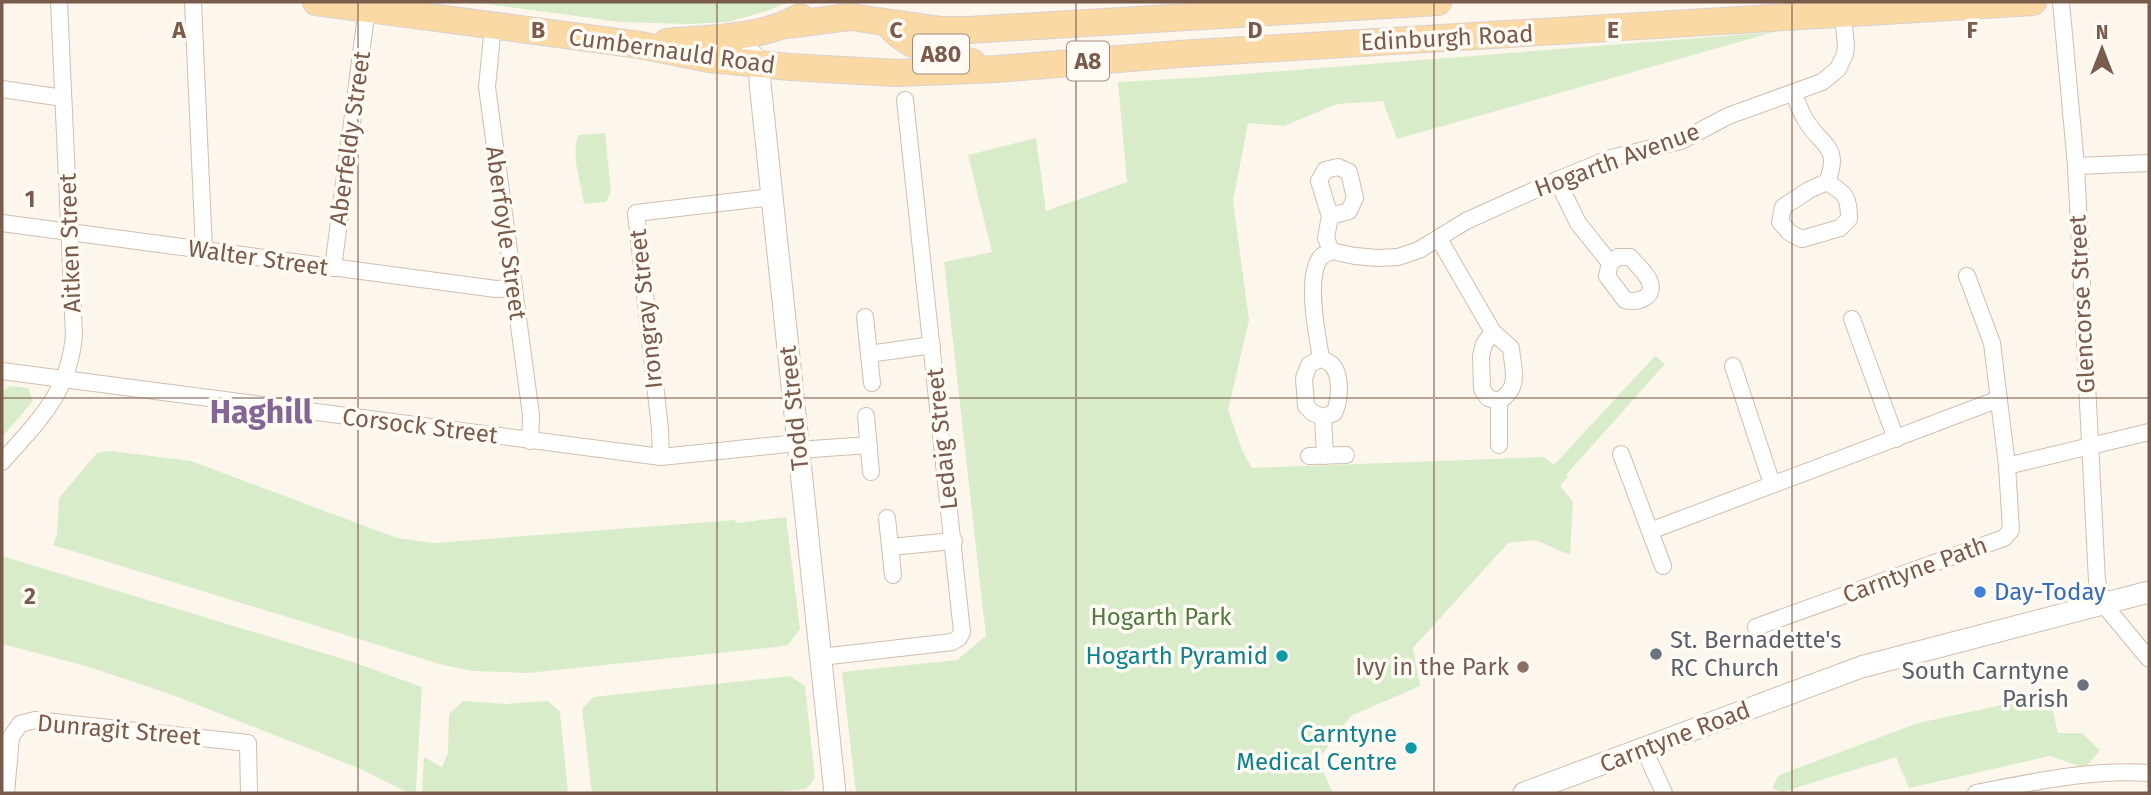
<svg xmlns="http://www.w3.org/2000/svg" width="2151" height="795" font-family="'Fira Sans',sans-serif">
	<rect width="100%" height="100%" fill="#fdf6ec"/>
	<g fill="#d8ecc9">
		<polygon points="473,2 789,2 767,11 728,22 689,24 620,22"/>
		<polygon points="1774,32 1397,139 1383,101 1337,104 1284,126 1248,123 1233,201 1249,320 1228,410 1243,452 1252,468 1544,457 1554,465 1655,356 1665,364 1566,475 1568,477 1560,486 1573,502 1570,555 1535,540 1508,543 1413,648 1420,686 1351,716 1318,760 1333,793 856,793 842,672 957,660 986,636 944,262 992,252 968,155 1036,138 1046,211 1127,182 1118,82 1207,77"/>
		<path d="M 605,133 L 611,192 L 606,202 L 584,204 C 581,180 571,159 578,135 Z"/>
		<polygon points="10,386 28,388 33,401 2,437 2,392"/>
		<polygon points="110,451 191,461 397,538 434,543 735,520 736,523 786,517 800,629 788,645 776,647 528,673 473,671 443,665 53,545 57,534 59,498 97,453"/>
		<polygon points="2,556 350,661 422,687 416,790 413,793 409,793 363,770 170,694 86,666 2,644"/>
		<polygon points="790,676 805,686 815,778 806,789 766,793 592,793 582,709 593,697"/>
		<polygon points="2049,695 2058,733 2082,733 2100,750 2085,768 2050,756 1909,788 1896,757 1782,792 1772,788 1779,775 1918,723"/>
		<polygon points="463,701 506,704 548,701 560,712 568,793 422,792 424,757 442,767 448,753 449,714"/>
	</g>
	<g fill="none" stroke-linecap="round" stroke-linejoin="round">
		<g stroke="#d1beb0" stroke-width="18">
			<g id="minor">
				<polyline points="193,2 204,251"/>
				<polyline points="2061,2 2076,166 2097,581 2104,605 2149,659"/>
				<polyline points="493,25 487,87 531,415 530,441"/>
				<polyline points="2,89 63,98"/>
				<path d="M 1793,93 C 1797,101 1800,110 1805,119 C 1820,146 1842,145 1827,182 L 1809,190 L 1783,207 L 1780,222 L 1790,233 L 1802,239 L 1840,228 L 1849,219 C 1849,197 1846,194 1827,182"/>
				<polyline points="2076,166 2149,163"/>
				<polyline points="1557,180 1578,223 1610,263"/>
				<polyline points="1330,216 1349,211 1355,198 1349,172 1338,167 1325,170 1319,181 1330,216 1326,238 1331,251"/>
				<polyline points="2,223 496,289 514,288"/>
				<path d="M 1439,239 L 1493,332 L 1511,348 C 1513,371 1521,387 1499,401 L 1499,445"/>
				<path d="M 1618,257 L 1630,257 C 1636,264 1645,272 1649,280 C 1657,298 1637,303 1625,300 L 1607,276 L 1610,263 Z"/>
				<polyline points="333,268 367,8"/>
				<polyline points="1967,276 1992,343 2007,466 2149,432"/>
				<polyline points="865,317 872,383"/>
				<polyline points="1852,319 1896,439"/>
				<polyline points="1493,332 1484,344 1481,356 1482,389 1488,398 1499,401"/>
				<polyline points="869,354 932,345"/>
				<path d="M 1321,358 C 1317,335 1305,276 1321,257 C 1324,254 1328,253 1331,251 L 1355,256 L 1377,258 L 1398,257 L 1419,250 L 1466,221 L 1557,180 L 1611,158 L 1681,141 L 1728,116 L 1822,82 L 1838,69 L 1845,54 L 1846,46 L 1842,8"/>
				<path d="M 1321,358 C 1323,360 1329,362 1331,364 C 1342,374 1340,401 1334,413 L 1323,417 L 1313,413 L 1306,406 L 1304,378 L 1309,365 Z"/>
				<polyline points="1733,366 1772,484"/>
				<polyline points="2,371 661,457 797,443"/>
				<polyline points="866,416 871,472"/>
				<polyline points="1323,417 1325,456"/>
				<polyline points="798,450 869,445"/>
				<polyline points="1621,454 1663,566"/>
				<polyline points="1309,456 1346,455"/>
				<polyline points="661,457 660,429 636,213 771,197"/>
				<path d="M 2,462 C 39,420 69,393 74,335 L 59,2"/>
				<polyline points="887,518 893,575"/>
				<polyline points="1650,531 1999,399"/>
				<polyline points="890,547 954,541"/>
				<polyline points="1756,627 2004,538 2011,530 2007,466"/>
				<polyline points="821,657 952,642 959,638 962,632 905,100"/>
				<polyline points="1644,749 1664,793"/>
				<polyline points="6,793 11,737 20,724 35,720 248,743 249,793"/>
				<path d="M 1976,793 C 2033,782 2091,769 2149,773"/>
			</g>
		</g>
		<g stroke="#d1beb0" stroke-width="23">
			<g id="tertiary">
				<polyline points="751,54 760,65 760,83 835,793"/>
				<polyline points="1524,793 1861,667 2149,592"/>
			</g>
		</g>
		<g stroke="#dad1cd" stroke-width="28">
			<g id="primary">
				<polyline points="316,2 640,45 709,59 790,67 897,73 997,69 1179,54 2033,2"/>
				<path d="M 888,23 C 906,49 943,55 972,62"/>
				<polyline points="786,25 850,17 942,30 969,30 1438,2"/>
				<path d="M 667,42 C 710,38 761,39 800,17"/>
			</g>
		</g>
		<use href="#minor" stroke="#fff" stroke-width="16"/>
		<use href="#tertiary" stroke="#fff" stroke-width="21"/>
		<use href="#primary" stroke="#fbd9a5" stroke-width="26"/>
	</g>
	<path fill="none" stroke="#7a5c4d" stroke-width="2" stroke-opacity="0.55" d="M 358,2 L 358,793M 717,2 L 717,793M 1076,2 L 1076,793M 1434,2 L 1434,793M 1792,2 L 1792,793M 2,398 L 2149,398"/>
	<circle fill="#3f7fe0" stroke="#fffaf3" stroke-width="2.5" cx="1980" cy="592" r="7"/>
	<g fill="#6b7280" stroke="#fffaf3" stroke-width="2.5">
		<circle cx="1656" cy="654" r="7"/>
		<circle cx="2083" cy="685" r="7"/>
	</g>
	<g fill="#0f9aa8" stroke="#fffaf3" stroke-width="2.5">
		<circle cx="1282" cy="656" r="7"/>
		<circle cx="1411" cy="748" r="7"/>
	</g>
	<circle fill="#8d6e63" stroke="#fffaf3" stroke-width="2.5" cx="1523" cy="667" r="7"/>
	<g text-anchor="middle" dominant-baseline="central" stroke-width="7" stroke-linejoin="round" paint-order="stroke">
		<g fill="#fffaf3" stroke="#a28b7f" stroke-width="2">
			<rect x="913" y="34.5" width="56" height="39" rx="5"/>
			<rect x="1067" y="41.5" width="42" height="39" rx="5"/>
		</g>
		<g font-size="23" font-weight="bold" fill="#7a5c4d">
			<text x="941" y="54">A80</text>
			<text x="1088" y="61">A8</text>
		</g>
		<g font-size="24" fill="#7a5c4d" stroke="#fffaf3">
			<text transform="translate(1447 38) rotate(-3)">Edinburgh Road</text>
			<text transform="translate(672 51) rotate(8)">Cumbernauld Road</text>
			<text transform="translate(350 138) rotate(-82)">Aberfeldy Street</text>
			<text transform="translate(1617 160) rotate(-20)">Hogarth Avenue</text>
			<text transform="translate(506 233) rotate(82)">Aberfoyle Street</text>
			<text transform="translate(70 243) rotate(-92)">Aitken Street</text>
			<text transform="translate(258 258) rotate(8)">Walter Street</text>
			<text transform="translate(2082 304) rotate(-93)">Glencorse Street</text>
			<text transform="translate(646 309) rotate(-96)">Irongray Street</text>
			<text transform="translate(794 408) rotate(-96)">Todd Street</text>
			<text transform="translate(420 426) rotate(7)">Corsock Street</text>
			<text transform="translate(942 439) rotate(-96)">Ledaig Street</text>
			<text transform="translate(1915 570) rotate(-20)">Carntyne Path</text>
			<text transform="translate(119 730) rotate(5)">Dunragit Street</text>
			<text transform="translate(1675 737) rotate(-21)">Carntyne Road</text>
		</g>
		<g font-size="24" fill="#366cbe" stroke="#fffaf3" text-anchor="start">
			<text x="1994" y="592">Day-Today</text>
		</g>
		<g font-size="24" fill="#537a41" stroke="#fffaf3">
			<text x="1161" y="617">Hogarth Park</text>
		</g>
		<g font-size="24" fill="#5b616d" stroke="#fffaf3" text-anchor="start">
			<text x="1670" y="640">St. Bernadette's<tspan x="1670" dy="28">RC Church</tspan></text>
			<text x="2069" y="671" text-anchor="end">South Carntyne<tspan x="2069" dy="28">Parish</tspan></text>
		</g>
		<g font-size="24" fill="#0d838f" stroke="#fffaf3" text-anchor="end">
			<text x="1268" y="656">Hogarth Pyramid</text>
			<text x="1397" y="734">Carntyne<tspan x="1397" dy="28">Medical Centre</tspan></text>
		</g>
		<g font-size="24" fill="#785e54" stroke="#fffaf3" text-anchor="end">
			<text x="1509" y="667">Ivy in the Park</text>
		</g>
		<g font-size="32" font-weight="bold" fill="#846695" stroke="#fffaf3">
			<text x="261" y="412">Haghill</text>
		</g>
	</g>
	<g font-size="23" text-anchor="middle" font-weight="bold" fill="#7a5c4d" stroke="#fffaf3" stroke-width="7" stroke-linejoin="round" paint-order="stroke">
		<text x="179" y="38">A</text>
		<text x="538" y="38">B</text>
		<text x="896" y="38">C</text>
		<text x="1255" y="38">D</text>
		<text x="1613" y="38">E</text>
		<text x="1972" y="38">F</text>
		<text x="30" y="207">1</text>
		<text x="30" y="604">2</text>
	</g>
	<rect width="2151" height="795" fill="none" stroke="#7a5c4d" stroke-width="7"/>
	<g transform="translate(2102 49)" stroke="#fffaf3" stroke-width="5" paint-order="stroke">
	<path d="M0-5L12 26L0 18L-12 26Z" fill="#7a5c4d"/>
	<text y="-10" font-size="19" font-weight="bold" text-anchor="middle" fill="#7a5c4d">N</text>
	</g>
</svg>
